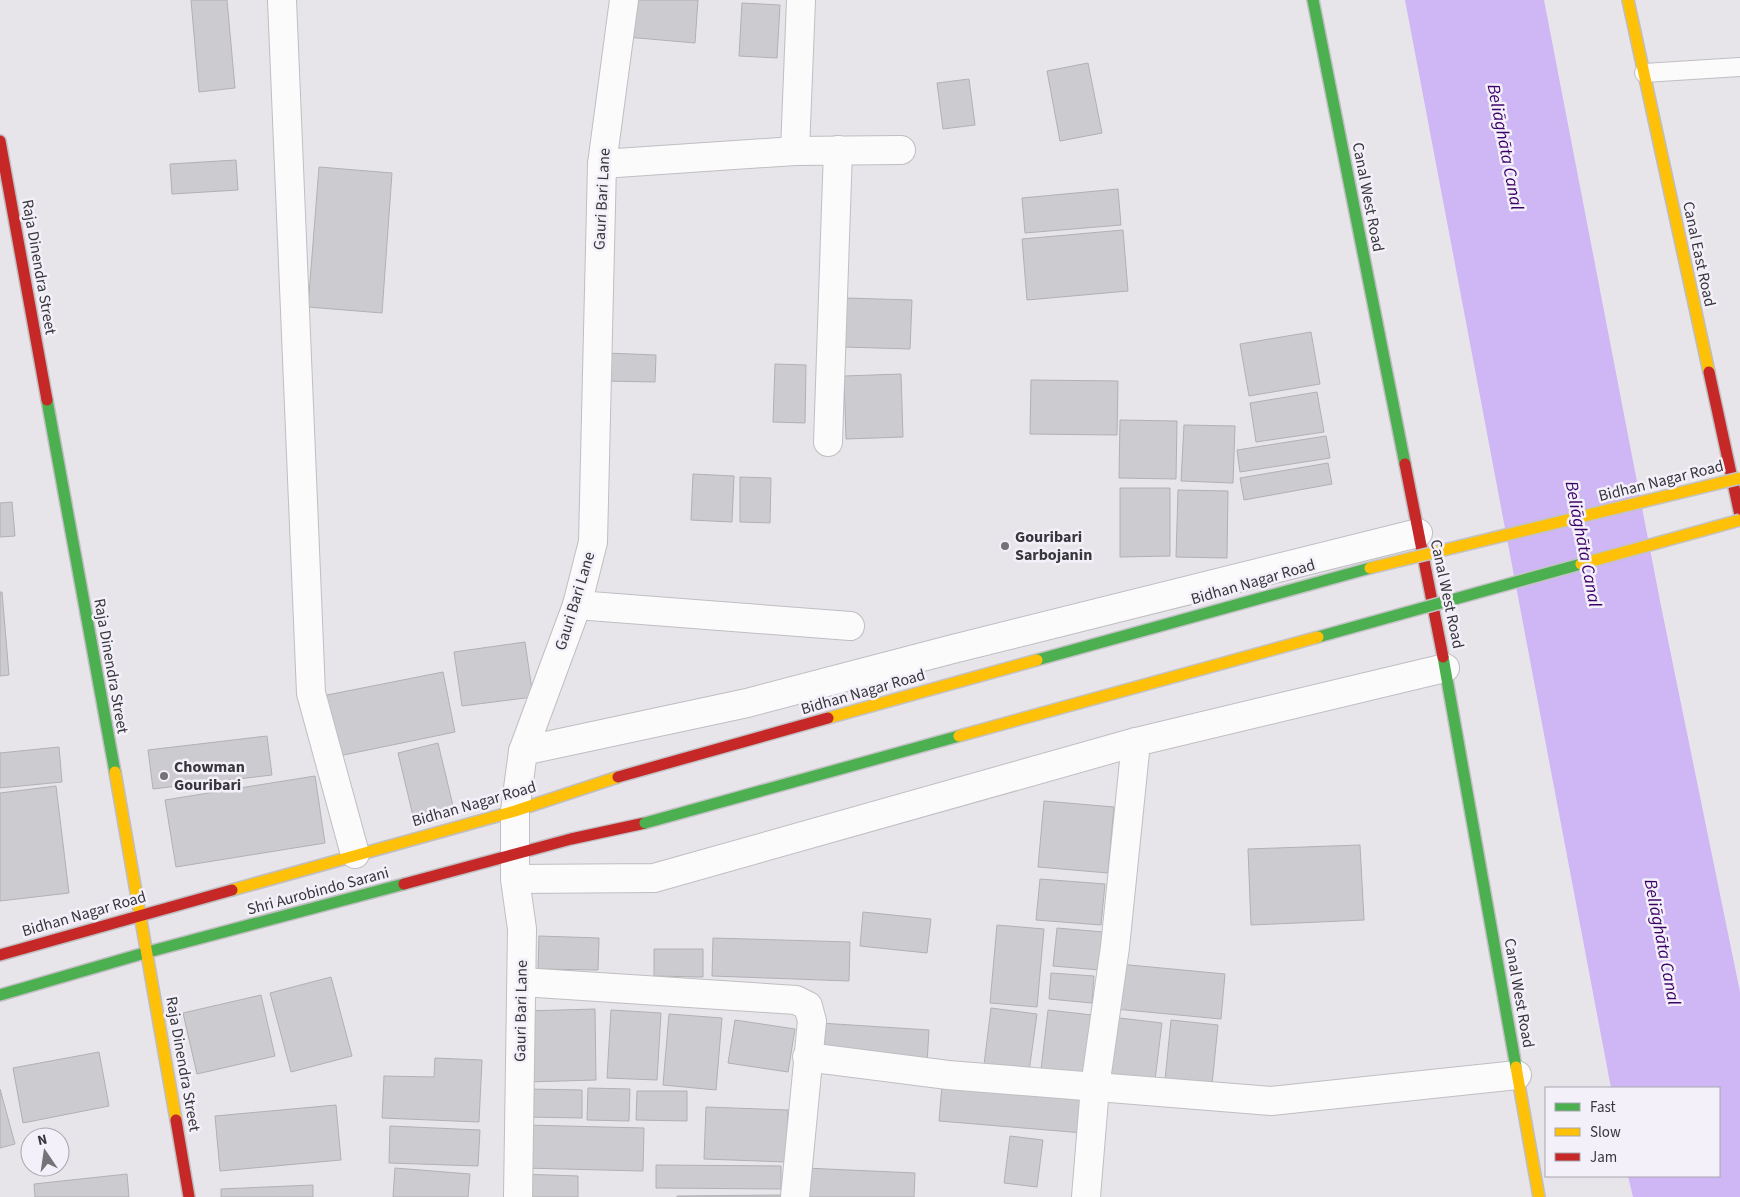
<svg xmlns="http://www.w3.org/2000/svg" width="1740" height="1197" font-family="'Source Sans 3',sans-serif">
	<rect width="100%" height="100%" fill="#e7e5ea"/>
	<polygon fill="#cfb6f4" points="1405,0 1544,0 1660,601 1740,992 1740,1197 1633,1197 1628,1176 1719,1176 1719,1088 1611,1088"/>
	<g fill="#cccbcf" stroke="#b1b0b3">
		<polygon points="191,0 227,0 235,88 199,92"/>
		<polygon points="633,0 698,0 695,43 627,37"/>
		<polygon points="742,3 780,5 777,58 739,56"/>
		<polygon points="1088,63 1102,133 1060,141 1047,71"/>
		<polygon points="969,79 975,125 943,129 937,83"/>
		<polygon points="236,160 238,190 172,194 170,164"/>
		<polygon points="319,167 392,173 382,313 308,307"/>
		<polygon points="1118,189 1121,225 1025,233 1022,198"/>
		<polygon points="1123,230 1128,291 1027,300 1022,239"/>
		<polygon points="846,298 912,300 910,349 844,347"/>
		<polygon points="1311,332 1320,384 1249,396 1240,344"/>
		<polygon points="606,353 656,355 655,382 605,381"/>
		<polygon points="775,364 806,365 805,423 773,422"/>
		<polygon points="901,374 903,437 846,439 844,376"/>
		<polygon points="1031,380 1118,381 1117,435 1030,434"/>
		<polygon points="1317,392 1324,432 1256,442 1250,403"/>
		<polygon points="1120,420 1177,421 1176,479 1119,478"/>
		<polygon points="1184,425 1235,426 1233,483 1181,481"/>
		<polygon points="1326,436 1330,458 1240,472 1237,450"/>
		<polygon points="1328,463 1332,484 1244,500 1240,478"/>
		<polygon points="693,474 734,476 732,522 691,520"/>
		<polygon points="740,477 771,478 770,523 740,522"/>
		<polygon points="1120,488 1170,488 1170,556 1120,557"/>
		<polygon points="1178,490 1228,491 1227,558 1176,557"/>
		<polygon points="12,502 15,536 0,537 0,503"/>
		<polygon points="0,592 2,592 9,675 0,676"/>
		<polygon points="525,642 533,697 462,706 454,652"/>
		<polygon points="443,672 455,732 334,757 322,696"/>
		<polygon points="267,736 272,775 153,789 148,750"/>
		<polygon points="438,743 454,810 414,820 398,753"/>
		<polygon points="59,747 62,782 0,788 0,753"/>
		<polygon points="315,776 325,843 176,867 165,800"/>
		<polygon points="56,786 69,893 0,901 0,793"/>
		<polygon points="1044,801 1114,807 1108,873 1038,867"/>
		<polygon points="1360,845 1364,920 1251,925 1248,849"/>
		<polygon points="1040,879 1105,884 1101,925 1036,920"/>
		<polygon points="863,912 931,919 927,953 860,946"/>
		<polygon points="997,925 1044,929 1037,1007 990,1003"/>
		<polygon points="1057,928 1103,932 1100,970 1053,966"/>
		<polygon points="539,936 599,938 598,970 538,969"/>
		<polygon points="713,938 850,942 849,981 712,976"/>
		<polygon points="654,949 703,949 703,977 654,976"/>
		<polygon points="1119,964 1225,974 1221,1019 1115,1009"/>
		<polygon points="1051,973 1094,976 1092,1003 1049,999"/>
		<polygon points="331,977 352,1056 291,1072 270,993"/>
		<polygon points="261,995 275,1056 197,1074 183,1013"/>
		<polygon points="991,1008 1037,1014 1028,1079 983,1073"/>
		<polygon points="595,1009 596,1080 527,1082 526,1011"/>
		<polygon points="611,1010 661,1013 657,1080 607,1078"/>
		<polygon points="1048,1010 1092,1015 1084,1083 1040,1078"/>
		<polygon points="669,1014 722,1018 716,1090 663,1085"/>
		<polygon points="1111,1017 1162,1023 1154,1088 1104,1082"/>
		<polygon points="735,1020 795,1029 788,1072 728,1063"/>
		<polygon points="1171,1020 1218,1025 1211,1095 1164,1090"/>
		<polygon points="820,1023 929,1030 927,1064 817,1057"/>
		<polygon points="99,1052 109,1106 23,1123 13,1068"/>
		<polygon points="435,1058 482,1060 479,1122 382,1118 384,1076 434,1077"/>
		<polygon points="942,1084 1086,1095 1083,1133 939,1121"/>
		<polygon points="588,1088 630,1089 629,1121 587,1120"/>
		<polygon points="0,1089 15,1144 0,1148"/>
		<polygon points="527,1089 582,1090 582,1118 527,1117"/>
		<polygon points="637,1091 687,1091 687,1121 636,1120"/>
		<polygon points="336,1105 341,1160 220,1171 215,1116"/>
		<polygon points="706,1107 788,1110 786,1162 704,1159"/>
		<polygon points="525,1125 644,1128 643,1171 524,1168"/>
		<polygon points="390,1126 480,1130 478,1166 389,1163"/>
		<polygon points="1010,1136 1043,1140 1037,1187 1004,1183"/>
		<polygon points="656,1165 781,1166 781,1189 656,1188"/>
		<polygon points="395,1168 470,1174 468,1197 393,1197"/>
		<polygon points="805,1168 915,1173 914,1197 804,1197"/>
		<polygon points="127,1174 129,1197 35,1197 34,1184"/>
		<polygon points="519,1174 578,1176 578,1197 518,1197"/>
		<polygon points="313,1185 313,1197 221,1197 221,1189"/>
		<polygon points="781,1195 781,1197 677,1197 677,1196"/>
	</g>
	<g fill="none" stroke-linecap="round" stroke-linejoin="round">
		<g stroke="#bfbec1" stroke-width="20">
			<polyline id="lane" points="1644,73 1740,67"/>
		</g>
		<g stroke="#bfbec1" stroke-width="30">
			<g id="street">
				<polyline points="282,0 311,693 355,854"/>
				<polyline points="795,151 801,0"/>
				<polyline points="602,164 795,151 901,150"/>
				<polyline points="828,442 838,150"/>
				<polyline points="577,605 850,626"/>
				<polyline points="523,751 747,703 949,650 1418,533"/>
				<polyline points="515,879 654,878 1136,742 1445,668"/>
				<polyline points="522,982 796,1000 808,1006 812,1021 795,1197"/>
				<polyline points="807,1057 948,1075 1271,1101 1517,1075"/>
				<polyline points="518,1197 522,929 515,879 515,811 523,751 577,605 593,542 602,164 624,0"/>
				<polyline points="1086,1197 1095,1087 1115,947 1136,742"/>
			</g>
		</g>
		<g stroke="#bfbec1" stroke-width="14">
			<g id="fast">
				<polyline points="1313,0 1405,464"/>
				<polyline points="47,400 115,772"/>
				<polyline points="1443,657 1516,1067"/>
				<polyline points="0,995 148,952 404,884"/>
			</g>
		</g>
		<g stroke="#bfbec1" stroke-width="14">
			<g id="slow">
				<polyline points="1628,0 1709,372"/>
				<polyline points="115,772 176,1120"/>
				<polyline points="232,890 515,811 618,777"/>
				<polyline points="1516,1067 1539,1197"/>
			</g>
		</g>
		<g stroke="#bfbec1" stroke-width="14">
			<g id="jam">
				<polyline points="0,141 47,400"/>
				<polyline points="1709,372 1740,515"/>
				<polyline points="1405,464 1443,657"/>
				<polyline points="404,884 571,839 645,823"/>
				<polyline points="0,955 232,890"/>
				<polyline points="176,1120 189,1197"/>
			</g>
		</g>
		<use href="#lane" stroke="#fbfbfc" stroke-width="18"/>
		<use href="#street" stroke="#fbfbfc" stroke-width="28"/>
		<use href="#fast" stroke="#4caf50" stroke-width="11"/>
		<use href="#slow" stroke="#ffc107" stroke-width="11"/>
		<use href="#jam" stroke="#c62828" stroke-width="11"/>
		<g stroke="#c3c2c5" stroke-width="14" stroke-linecap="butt">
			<g id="fast-bridge">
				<polyline points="1318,637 1581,564"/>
				<polyline points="1037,660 1370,568"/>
				<polyline points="645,823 959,736"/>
			</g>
		</g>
		<g stroke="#c3c2c5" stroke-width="14" stroke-linecap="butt">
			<g id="slow-bridge">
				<polyline points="1581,564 1740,520"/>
				<polyline points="1370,568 1740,478"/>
				<polyline points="828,718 1037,660"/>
				<polyline points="959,736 1318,637"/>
			</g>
		</g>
		<g stroke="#c3c2c5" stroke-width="14" stroke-linecap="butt">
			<polyline id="jam-bridge" points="618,777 828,718"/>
		</g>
		<use href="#fast-bridge" stroke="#4caf50" stroke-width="11"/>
		<use href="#slow-bridge" stroke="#ffc107" stroke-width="11"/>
		<use href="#jam-bridge" stroke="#c62828" stroke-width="11"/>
	</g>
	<g fill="#757378" stroke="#f3f0f9" stroke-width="2">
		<circle cx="1005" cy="546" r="5"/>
		<circle cx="164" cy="776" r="5"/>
	</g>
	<g text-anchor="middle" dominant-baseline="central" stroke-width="5" stroke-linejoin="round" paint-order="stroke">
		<g font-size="16" fill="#37363a" stroke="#f3f0f9">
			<text transform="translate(1368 197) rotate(79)">Canal West Road</text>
			<text transform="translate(602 199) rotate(-87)">Gauri Bari Lane</text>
			<text transform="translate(1699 254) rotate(78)">Canal East Road</text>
			<text transform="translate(39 267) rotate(80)">Raja Dinendra Street</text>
			<text transform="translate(1661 481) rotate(-14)">Bidhan Nagar Road</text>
			<text transform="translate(1253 582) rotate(-16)">Bidhan Nagar Road</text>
			<text transform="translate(1447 594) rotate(78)">Canal West Road</text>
			<text transform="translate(575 601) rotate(-73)">Gauri Bari Lane</text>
			<text transform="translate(111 666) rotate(80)">Raja Dinendra Street</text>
			<text transform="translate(863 692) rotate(-16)">Bidhan Nagar Road</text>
			<text transform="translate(474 804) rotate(-16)">Bidhan Nagar Road</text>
			<text transform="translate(318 891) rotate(-15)">Shri Aurobindo Sarani</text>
			<text transform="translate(84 914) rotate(-16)">Bidhan Nagar Road</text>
			<text transform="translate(1519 993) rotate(80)">Canal West Road</text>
			<text transform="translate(521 1011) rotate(-89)">Gauri Bari Lane</text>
			<text transform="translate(183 1064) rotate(80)">Raja Dinendra Street</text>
		</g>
		<g font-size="16" font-weight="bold" fill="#37363a" stroke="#f3f0f9" text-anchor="start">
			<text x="1015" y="537">Gouribari<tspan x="1015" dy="18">Sarbojanin</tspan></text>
			<text x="174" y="767">Chowman<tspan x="174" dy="18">Gouribari</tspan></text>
		</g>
		<g font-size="18" font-style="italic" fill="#3c0069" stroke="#f3f0f9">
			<text transform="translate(1505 147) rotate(79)">Beliāghāta Canal</text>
			<text transform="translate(1583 544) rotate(79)">Beliāghāta Canal</text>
			<text transform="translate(1662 942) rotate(79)">Beliāghāta Canal</text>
		</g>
	</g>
	<rect x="1545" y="1087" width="175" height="90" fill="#f3f0f9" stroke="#a8a6ad"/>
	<rect x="1555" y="1103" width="25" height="8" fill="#4caf50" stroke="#a8a6ad"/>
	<text x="1590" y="1112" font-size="15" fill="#37363a">Fast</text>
	<rect x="1555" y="1128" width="25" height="8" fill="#ffc107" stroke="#a8a6ad"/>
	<text x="1590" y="1137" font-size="15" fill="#37363a">Slow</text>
	<rect x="1555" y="1153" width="25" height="8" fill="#c62828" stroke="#a8a6ad"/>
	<text x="1590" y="1162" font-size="15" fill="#37363a">Jam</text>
	<g transform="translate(45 1152) rotate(347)"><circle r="24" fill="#f3f0f9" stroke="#a8a6ad"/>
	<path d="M0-4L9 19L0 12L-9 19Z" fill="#757378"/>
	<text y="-8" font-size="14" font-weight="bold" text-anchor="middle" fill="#37363a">N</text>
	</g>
</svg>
